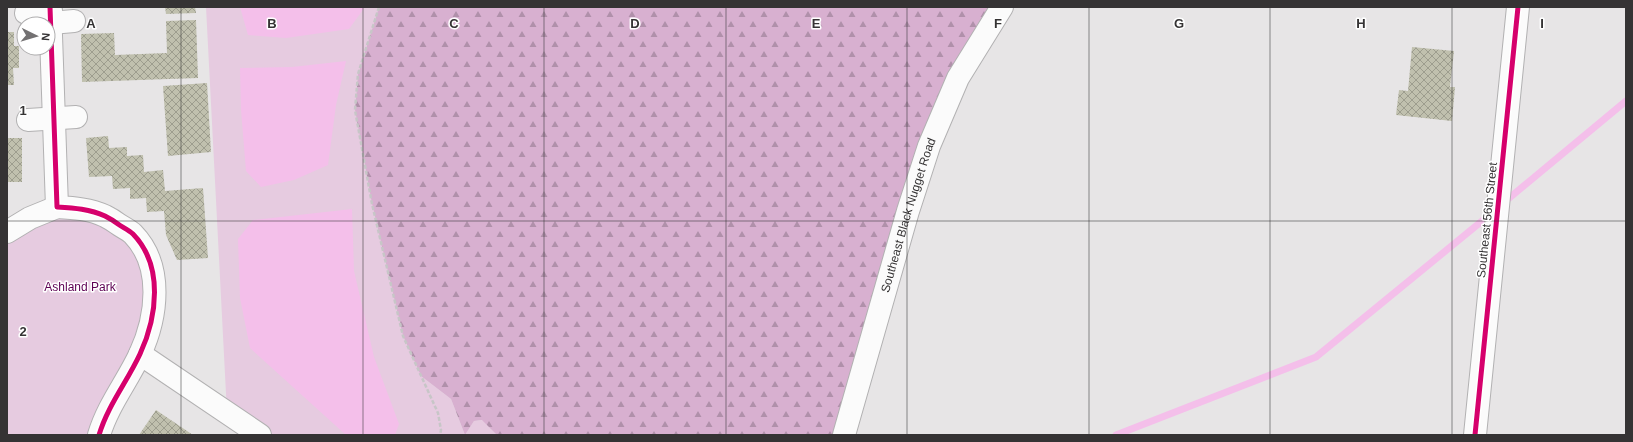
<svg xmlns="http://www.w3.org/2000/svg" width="1633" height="442" font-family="Helvetica,sans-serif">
	<defs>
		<pattern id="forest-firs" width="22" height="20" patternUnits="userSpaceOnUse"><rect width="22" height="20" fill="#d8b0d0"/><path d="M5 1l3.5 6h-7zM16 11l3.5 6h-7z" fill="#b090aa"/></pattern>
		<pattern id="building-cross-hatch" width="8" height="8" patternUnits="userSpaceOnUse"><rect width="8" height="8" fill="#c0c0ae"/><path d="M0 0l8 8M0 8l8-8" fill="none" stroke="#9d9d8e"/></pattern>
	</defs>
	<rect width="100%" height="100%" fill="#e7e5e6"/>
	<g fill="#e6cbe0">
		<polygon points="206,7 379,7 358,74 355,110 372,204 403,336 421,376 451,399 465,435 474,421 483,420 497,435 260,435 227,413"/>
		<polygon points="57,207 133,233 154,298 99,435 7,435 7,232"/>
	</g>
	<polygon fill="url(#forest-firs)" points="379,7 1003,7 958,78 844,435 497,435 482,420 474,421 465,435 451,399 421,376 403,336 372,204 355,110 358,74"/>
	<g fill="#f4bfea">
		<polygon points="240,7 365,7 349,29 286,38 248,35"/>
		<polygon points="346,61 336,105 328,165 294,180 261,187 246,171 241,110 240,68 292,67"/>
		<polygon points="352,209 354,271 374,357 399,424 395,435 346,435 250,348 240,298 238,239 253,220"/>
	</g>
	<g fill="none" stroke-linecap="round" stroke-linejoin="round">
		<g stroke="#f4bfea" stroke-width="7">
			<polyline points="1502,204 1626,101"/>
			<polyline points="1116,435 1316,357 1493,212"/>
		</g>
	</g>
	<g fill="url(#building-cross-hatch)">
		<polygon points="165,7 195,7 196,13 166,14"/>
		<polygon points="196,20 198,78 82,82 81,34 114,33 115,55 167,53 166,21"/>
		<polygon points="7,32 14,32 14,46 19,46 19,68 13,68 14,85 7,85"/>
		<polygon points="1412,47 1454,51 1450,87 1455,87 1452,121 1396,115 1399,90 1408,91"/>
		<polygon points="207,83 211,152 168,156 163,86"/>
		<polygon points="108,136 109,148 127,147 127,156 143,155 144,172 163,170 165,191 203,188 208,258 177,260 166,235 164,211 147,212 146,198 130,199 130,188 113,189 112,176 89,177 86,138"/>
		<rect x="7" y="138" width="15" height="44"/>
		<polygon points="156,410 193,435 139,435"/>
	</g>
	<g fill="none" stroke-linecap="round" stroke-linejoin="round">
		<g stroke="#b2b1b2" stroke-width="24">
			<g id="minor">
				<path d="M 50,7 L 57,207 C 74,208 90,209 105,216 C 109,218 114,221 118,224 C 122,227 129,230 133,234 C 164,266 157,317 140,354 C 127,382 108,405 99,435"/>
				<polyline points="26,13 51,11"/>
				<polyline points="51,23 74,21"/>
				<polyline points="28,120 76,117"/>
				<polyline points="7,232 30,218 57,207"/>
				<polyline points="140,354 260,435"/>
				<path id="s1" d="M 844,435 L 908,211 L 929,146 L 958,78 L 1002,7"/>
				<polyline points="1475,435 1518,7"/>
			</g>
		</g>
		<polyline stroke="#c7c6c7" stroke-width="2.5" stroke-dasharray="4 2" stroke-linecap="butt" points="379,7 358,74 355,110 372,204 403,336 438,413 441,430 440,435"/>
		<use href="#minor" stroke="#fbfbfb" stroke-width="22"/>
		<g stroke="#fff" stroke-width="8">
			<g id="cycleway">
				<path d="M 50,7 L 57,207 C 74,208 90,209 105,216 C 109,218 114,221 118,224 C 122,227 129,230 133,234 C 164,266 157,317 140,354 C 127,382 108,405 99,435"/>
				<polyline points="1475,435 1518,7"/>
			</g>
		</g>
		<use href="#cycleway" stroke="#d6006c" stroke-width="5"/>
	</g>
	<path fill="none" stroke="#353334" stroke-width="1" stroke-opacity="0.55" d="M 181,7 L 181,435M 363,7 L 363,435M 544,7 L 544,435M 726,7 L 726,435M 907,7 L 907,435M 1089,7 L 1089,435M 1270,7 L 1270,435M 1452,7 L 1452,435M 7,221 L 1626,221"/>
	<g text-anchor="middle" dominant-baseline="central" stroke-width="3" stroke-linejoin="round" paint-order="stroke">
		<g font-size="12" fill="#353334" stroke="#fff">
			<text stroke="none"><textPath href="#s1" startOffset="229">Southeast Black Nugget Road</textPath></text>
			<text transform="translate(1487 220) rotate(-84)">Southeast 56th Street</text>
		</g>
		<g font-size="12" fill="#5d0153" stroke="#fff">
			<text x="80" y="287">Ashland Park</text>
		</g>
	</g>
	<g font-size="13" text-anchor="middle" font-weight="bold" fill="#353334" stroke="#fff" stroke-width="3" stroke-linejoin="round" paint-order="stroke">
		<text x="91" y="28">A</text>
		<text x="272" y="28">B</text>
		<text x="454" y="28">C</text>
		<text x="635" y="28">D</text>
		<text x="816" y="28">E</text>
		<text x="998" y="28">F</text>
		<text x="1179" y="28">G</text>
		<text x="1361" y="28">H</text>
		<text x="1542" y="28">I</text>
		<text x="23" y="115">1</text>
		<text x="23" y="336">2</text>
	</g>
	<rect width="1633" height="442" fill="none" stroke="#353334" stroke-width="16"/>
	<g transform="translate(36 36) rotate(95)"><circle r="19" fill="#ffffff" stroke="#aeadae"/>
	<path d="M0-3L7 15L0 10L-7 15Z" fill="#737172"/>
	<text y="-6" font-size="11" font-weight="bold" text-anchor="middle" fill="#353334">N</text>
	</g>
</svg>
